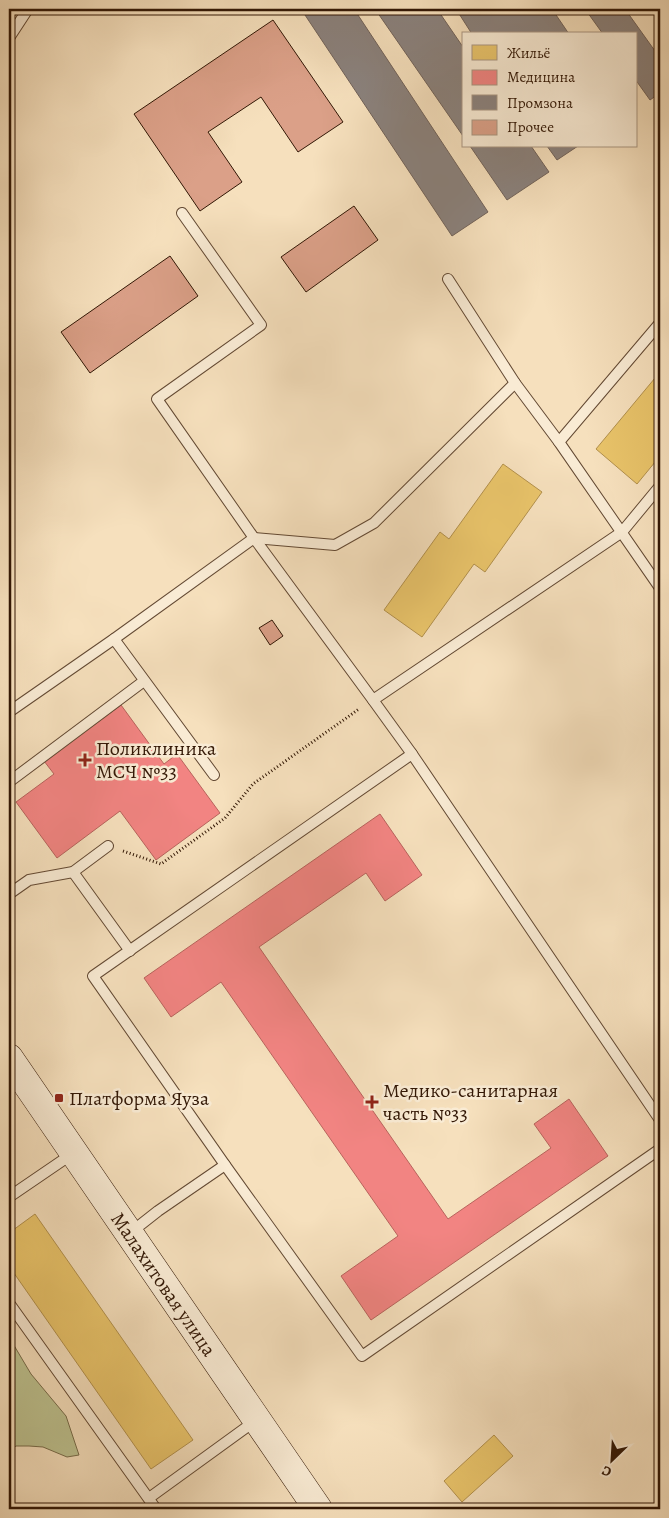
<svg xmlns="http://www.w3.org/2000/svg" width="669" height="1518" font-family="Alegreya,serif">
	<rect width="100%" height="100%" fill="#f6e0bd"/>
	<filter id="stains"><feTurbulence type="fractalNoise" baseFrequency=".004" numOctaves="4"/><feColorMatrix values="0 0 0 0 .2 0 0 0 0 .09 0 0 0 0 .02 0 0 0 .5 -.17"/></filter>
	<radialGradient id="worn" r=".72"><stop offset=".6" stop-color="#630" stop-opacity="0"/><stop offset="1" stop-color="#630" stop-opacity=".3"/></radialGradient>
	<polygon fill="#bdc290" stroke="#786c4a" points="9,1337 31,1374 66,1416 79,1455 67,1457 43,1447 29,1446 16,1446 9,1451"/>
	<g fill="#e9c46a" stroke="#b2904c">
		<polygon points="660,372 660,456 637,484 596,449"/>
		<polygon points="503,464 542,492 485,572 474,564 422,637 384,610 440,532 449,539"/>
		<polygon points="35,1214 193,1440 151,1469 9,1266 9,1233"/>
		<polygon points="494,1435 513,1456 462,1502 444,1481"/>
	</g>
	<g fill="#f28482" stroke="#b8635c">
		<polygon points="121,705 164,764 177,754 220,813 156,860 120,811 57,858 16,802 54,774 44,761"/>
		<polygon points="380,814 422,875 385,901 366,873 259,947 448,1219 551,1148 534,1124 569,1099 608,1156 371,1320 341,1276 398,1236 221,982 171,1017 144,978"/>
	</g>
	<g fill="#8a817c" stroke="#706158">
		<polygon points="301,9 354,9 488,212 452,236"/>
		<polygon points="375,9 437,9 463,47 463,136"/>
		<polygon points="456,9 552,9 569,34 472,34"/>
		<polygon points="585,9 625,9 660,58 660,93 650,100 635,79 635,34 603,34"/>
		<polygon points="470,146 531,146 549,172 507,200"/>
		<polygon points="547,146 578,146 557,160"/>
	</g>
	<g fill="#dba088" stroke="#321705">
		<polygon points="273,20 343,122 298,152 261,97 208,132 242,182 200,211 134,114"/>
		<polygon points="354,206 378,240 306,292 281,257"/>
		<polygon points="170,256 198,296 90,373 61,332"/>
		<polygon points="272,620 283,636 270,645 259,628"/>
	</g>
	<g fill="none" stroke-linecap="round" stroke-linejoin="round">
		<g stroke="#634933" stroke-width="12">
			<g id="lane">
				<polyline points="9,38 28,9"/>
				<polyline points="182,213 261,325 157,399 254,538 373,700 622,532 660,486"/>
				<polyline points="448,279 515,383 559,442"/>
				<polyline points="660,323 559,442 660,588"/>
				<polyline points="114,639 214,775"/>
				<polyline points="373,700 412,754"/>
				<polyline points="9,712 114,639 254,538 335,545 374,523 515,383"/>
				<polyline points="9,782 144,681"/>
				<polyline points="73,872 130,951"/>
				<polyline points="9,894 29,880 73,872 108,846"/>
				<polyline points="660,1120 412,754 93,976 225,1165 362,1356 660,1149"/>
				<polyline points="9,1197 72,1154"/>
				<polyline points="130,1233 158,1211 225,1165"/>
				<polyline points="9,1303 156,1509"/>
				<polyline points="149,1498 255,1421"/>
			</g>
		</g>
		<g stroke="#321705" stroke-width="29">
			<g id="secondary">
				<path id="s1" d="M 9,1058 L 318,1509"/>
			</g>
		</g>
		<polyline stroke="#321705" stroke-width="3" stroke-dasharray="1 2.5" stroke-linecap="butt" points="123,851 161,864 225,818 253,784 359,709"/>
		<use href="#lane" stroke="#f9ebd4" stroke-width="10"/>
		<use href="#secondary" stroke="#f9ebd4" stroke-width="28"/>
	</g>
	<g fill="#8f2418" stroke="#f9ebd4" stroke-width="2">
		<path d="M82.5 752.5h5v5h5v5h-5v5h-5v-5h-5v-5h5z"/>
		<rect x="54" y="1093" width="10" height="10" rx="2.5"/>
		<path d="M369.5 1094.5h5v5h5v5h-5v5h-5v-5h-5v-5h5z"/>
	</g>
	<g text-anchor="middle" dominant-baseline="central" stroke-width="5" stroke-linejoin="round" paint-order="stroke">
		<g font-size="20" fill="#321705" stroke="#f9ebd4" text-anchor="start">
			<text x="96" y="748">Поликлиника<tspan x="96" dy="23">МСЧ №33</tspan></text>
			<text x="383" y="1090">Медико-санитарная<tspan x="383" dy="23">часть №33</tspan></text>
			<text x="69" y="1098">Платформа Яуза</text>
		</g>
		<g font-size="20" fill="#321705" stroke="#f9ebd4">
			<text stroke="none"><textPath href="#s1" startOffset="274">Малахитовая улица</textPath></text>
		</g>
	</g>
	<rect width="669" height="1518" fill="none" stroke="#f6e0bd" stroke-width="30"/>
	<rect x="10" y="10" width="649" height="1498" fill="none" stroke="#321705" stroke-width="2.5"/>
	<rect x="15" y="15" width="639" height="1488" fill="none" stroke="#321705"/>
	<rect x="462" y="32" width="175" height="115" fill="#f9ebd4" stroke="#a99681"/>
	<rect x="472" y="45" width="25" height="15" fill="#e9c46a" stroke="#a99681"/>
	<text x="507" y="58" font-size="15" fill="#321705">Жильё</text>
	<rect x="472" y="70" width="25" height="15" fill="#f28482" stroke="#a99681"/>
	<text x="507" y="82" font-size="15" fill="#321705">Медицина</text>
	<rect x="472" y="95" width="25" height="15" fill="#8a817c" stroke="#a99681"/>
	<text x="507" y="108" font-size="15" fill="#321705">Промзона</text>
	<rect x="472" y="120" width="25" height="15" fill="#dba088" stroke="#a99681"/>
	<text x="507" y="132" font-size="15" fill="#321705">Прочее</text>
	<g transform="translate(612 1460) rotate(205)" stroke="#f9ebd4" stroke-width="4" paint-order="stroke">
	<path d="M0-4L9 19L0 12L-9 19Z" fill="#321705"/>
	<text y="-8" font-size="14" font-weight="bold" text-anchor="middle" fill="#321705">С</text>
	</g>
	<rect width="100%" height="100%" filter="url(#stains)"/>
	<rect width="100%" height="100%" fill="url(#worn)"/>
</svg>
